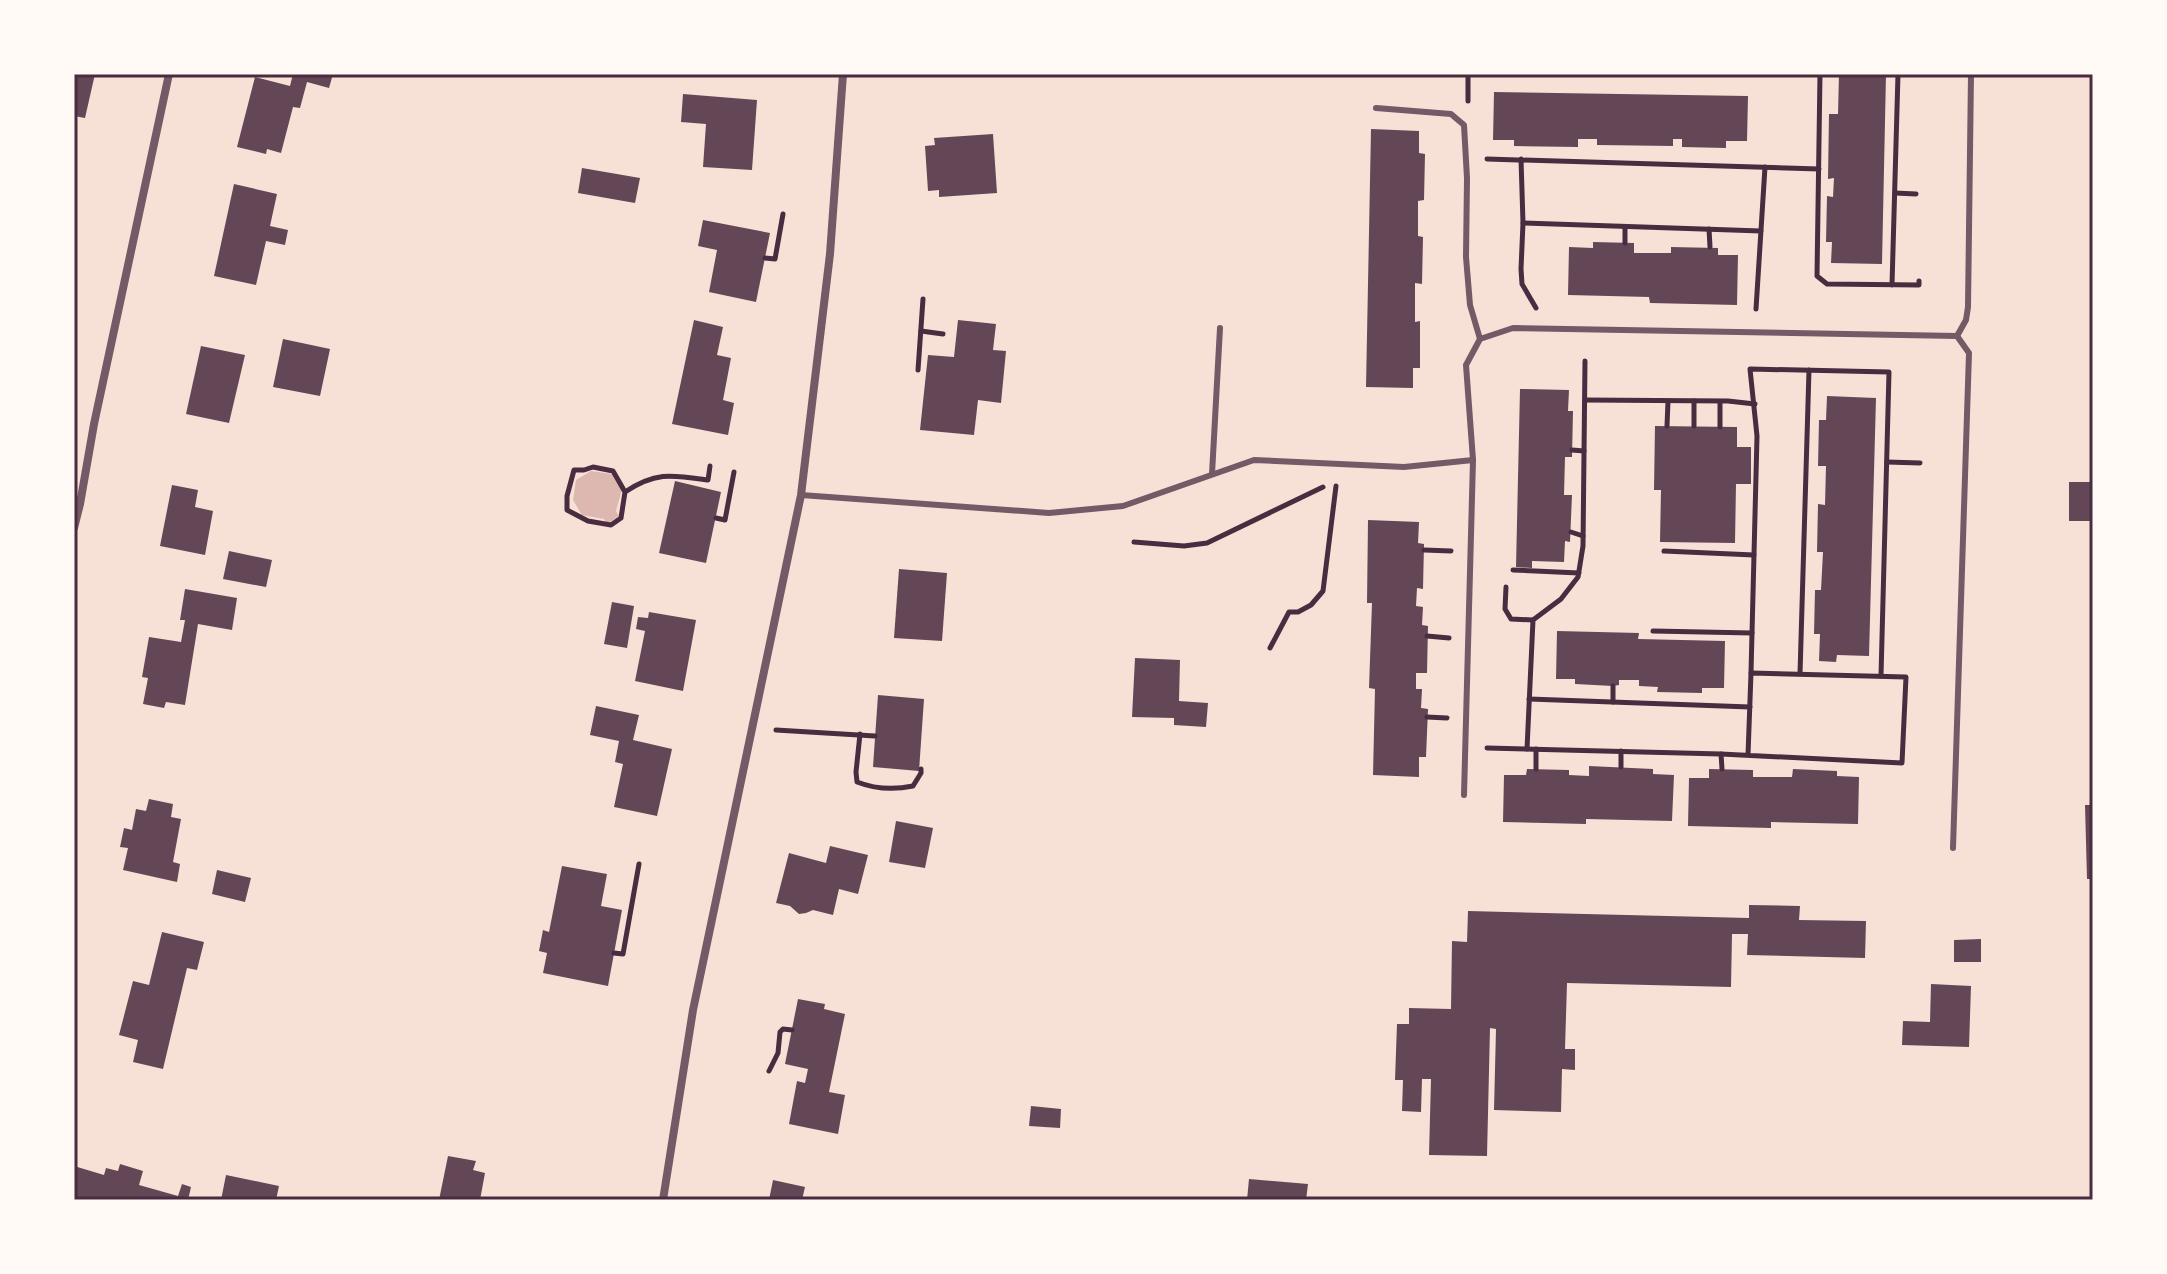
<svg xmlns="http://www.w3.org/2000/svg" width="2167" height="1274" font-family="Quicksand,sans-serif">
	<rect width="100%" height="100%" fill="#f7e1d7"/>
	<polygon fill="#dcb8b0" points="591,471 612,474 622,489 616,511 619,516 607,524 604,519 582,515 573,500 576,480"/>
	<g fill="#644757">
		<polygon points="74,74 95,74 85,118 74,116"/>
		<polygon points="293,74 333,74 329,88 307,82 300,108 293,107 281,153 267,149 266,154 237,147 255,77 290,86"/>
		<polygon points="1839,74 1886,74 1882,264 1831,263 1832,242 1826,242 1827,196 1833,197 1834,178 1828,179 1829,114 1838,114"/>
		<polygon points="1494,92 1748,96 1747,141 1726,141 1726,148 1682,147 1682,139 1673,139 1673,146 1597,145 1597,139 1578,139 1578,147 1514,146 1514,140 1493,140"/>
		<polygon points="683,94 757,100 752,170 703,167 706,124 681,122"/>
		<polygon points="1371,129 1419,131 1419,153 1425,154 1424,200 1418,201 1418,236 1423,237 1422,284 1415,283 1415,322 1420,321 1420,368 1413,368 1413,388 1366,387"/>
		<polygon points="993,134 997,193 939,197 939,190 928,191 925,146 935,145 934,138"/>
		<polygon points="582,168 640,178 635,203 578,193"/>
		<polygon points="234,184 277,194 270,226 288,230 285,245 266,241 256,285 214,276"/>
		<polygon points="703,220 770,233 756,302 709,292 717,250 698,246"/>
		<polygon points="1593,242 1634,243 1634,253 1671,253 1671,247 1718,248 1718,255 1738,255 1737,305 1650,303 1649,297 1568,295 1569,247 1593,248"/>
		<polygon points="694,320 723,327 717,355 731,358 723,400 734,403 728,435 672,424"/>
		<polygon points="958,320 996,324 993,350 1006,351 1001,403 978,400 974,435 920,430 928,355 954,357"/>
		<polygon points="283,339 330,349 320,396 273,387"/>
		<polygon points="201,346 245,355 229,423 186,414"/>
		<polygon points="1520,389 1569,390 1568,411 1573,411 1572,457 1565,457 1564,495 1572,495 1570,542 1565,541 1564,562 1532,561 1532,568 1516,567"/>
		<polygon points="1827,396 1876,398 1869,656 1837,655 1836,662 1819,661 1820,634 1814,634 1815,590 1821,590 1823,552 1817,552 1818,504 1825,505 1826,466 1818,466 1819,420 1826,420"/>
		<polygon points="1655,426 1737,427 1737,447 1751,447 1751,484 1736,484 1735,543 1660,542 1661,490 1654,490"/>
		<polygon points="675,481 721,492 706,563 659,553"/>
		<rect x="2069" y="482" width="24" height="39"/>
		<polygon points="172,485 198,490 195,507 213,511 205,555 160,546"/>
		<polygon points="1368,520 1419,522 1418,543 1424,544 1423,589 1417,588 1416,606 1423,607 1422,625 1428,626 1427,673 1416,673 1416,689 1422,689 1421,708 1428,709 1426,757 1419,757 1419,777 1373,775 1375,689 1369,688 1372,603 1367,603"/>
		<polygon points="229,551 272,560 266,587 223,579"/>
		<polygon points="899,569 947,573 942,641 894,638"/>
		<polygon points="185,589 237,598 232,630 198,624 185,705 166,702 164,708 143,704 148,678 142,677 149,637 181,642 185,620 180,620"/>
		<polygon points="612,602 634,606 627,648 604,644"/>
		<polygon points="649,612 696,620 683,691 635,681 645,631 636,629 638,617 648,618"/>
		<polygon points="1557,631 1639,633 1638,639 1725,641 1724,688 1702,688 1702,693 1657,692 1658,687 1639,686 1639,680 1619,680 1619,685 1613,686 1575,684 1575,679 1556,679"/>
		<polygon points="1135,658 1180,660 1179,701 1208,703 1206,727 1174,725 1174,718 1132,717"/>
		<polygon points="878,695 924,699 919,771 873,767"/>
		<polygon points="596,706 639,715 633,740 672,749 657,816 614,807 623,764 615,762 619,741 590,735"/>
		<polygon points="1589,766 1653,769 1653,774 1674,775 1672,821 1586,819 1586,824 1503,822 1504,775 1526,775 1527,769 1569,770 1569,775 1589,776"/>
		<polygon points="1709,769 1753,770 1753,777 1792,777 1793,769 1837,771 1837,776 1859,777 1858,824 1771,822 1771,828 1688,826 1689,778 1709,778"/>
		<polygon points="149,799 173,804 171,817 181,819 173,862 180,864 177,882 123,870 128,848 120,847 124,828 132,830 136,809 146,811"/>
		<polygon points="2085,805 2093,805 2093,879 2087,879"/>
		<polygon points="896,821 933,828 925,868 889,862"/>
		<polygon points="830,846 868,855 858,894 839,889 833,915 813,910 806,913 799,914 790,906 776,903 789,853 826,863"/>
		<polygon points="562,866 607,874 601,906 622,910 608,986 543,973 547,953 539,951 543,930 549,932"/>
		<polygon points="217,870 251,878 245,902 212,894"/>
		<polygon points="1749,905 1800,906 1799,920 1866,921 1865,958 1747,955 1748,934 1732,934 1731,987 1567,983 1565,1049 1575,1049 1575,1070 1562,1069 1561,1112 1494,1110 1496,1029 1490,1028 1487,1156 1429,1155 1431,1079 1422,1079 1421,1112 1402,1111 1403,1080 1395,1080 1397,1024 1409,1024 1409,1008 1451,1009 1452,941 1467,942 1468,911 1749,918"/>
		<polygon points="162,932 204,942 197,970 187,968 163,1069 133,1062 138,1040 119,1035 133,981 149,985"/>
		<polygon points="1981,939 1981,962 1954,962 1954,940"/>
		<polygon points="1931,984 1971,986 1969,1047 1902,1045 1903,1021 1930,1022"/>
		<polygon points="798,999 825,1004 824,1009 845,1014 829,1092 845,1095 838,1134 789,1124 797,1081 805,1083 808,1069 785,1064"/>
		<polygon points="1031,1106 1061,1109 1060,1128 1029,1126"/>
		<polygon points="448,1156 476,1161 473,1170 485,1173 480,1200 439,1200"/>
		<polygon points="120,1164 143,1171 139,1185 178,1196 182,1184 191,1187 188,1200 74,1200 74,1166 104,1175 106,1168 118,1171"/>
		<polygon points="226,1175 279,1186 276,1200 221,1200"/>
		<polygon points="1249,1179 1308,1184 1306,1200 1247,1200"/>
		<polygon points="773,1180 805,1187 802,1200 769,1200"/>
	</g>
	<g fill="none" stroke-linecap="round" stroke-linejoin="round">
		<g stroke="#4a2c40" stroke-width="5">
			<polyline points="1820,74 1817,276 1827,284 1919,285 1919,281"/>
			<polyline points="1468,101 1468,74"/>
			<polyline points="1487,159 1819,169"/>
			<polyline points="1521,159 1523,223 1521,269 1522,284 1536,308"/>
			<polyline points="1895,193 1916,194"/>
			<polyline points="1523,223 1761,231"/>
			<polyline points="1625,227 1625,243"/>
			<polyline points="1709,229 1710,247"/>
			<polyline points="765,258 775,259 783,214"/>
			<polyline points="1892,285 1898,74"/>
			<polyline points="1756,309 1765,167"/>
			<polyline points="921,331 943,334"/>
			<polyline points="918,370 923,299"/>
			<polyline points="1585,400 1728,401 1755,404"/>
			<polyline points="1667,426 1668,401"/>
			<polyline points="1694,426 1694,401"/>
			<polyline points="1720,427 1720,402"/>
			<polyline points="1572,450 1584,451"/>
			<polyline points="1887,462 1920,463"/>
			<path d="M 625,492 L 613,471 L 593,467 L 584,470 L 574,470 L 567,496 L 567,510 L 588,521 L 611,525 L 621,518 L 625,492 C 656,471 673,475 708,480 L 710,466"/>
			<polyline points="716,518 725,520 734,472"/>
			<polyline points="1571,532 1583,536"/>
			<polyline points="1134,542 1184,546 1207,543 1323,487"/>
			<polyline points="1424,550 1451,551"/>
			<polyline points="1664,551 1754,555"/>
			<polyline points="1513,570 1579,573"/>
			<polyline points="1506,587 1505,609 1511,619 1533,620"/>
			<polyline points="1653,631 1752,633"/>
			<polyline points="1427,636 1449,638"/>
			<polyline points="1270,648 1289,612 1298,612 1311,605 1323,591 1336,486"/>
			<polyline points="1751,673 1757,436 1750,369 1889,372 1881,676"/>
			<polyline points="1800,674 1809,370"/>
			<polyline points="1529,699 1750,707"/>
			<polyline points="1613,702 1613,686"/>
			<polyline points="1427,717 1447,718"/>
			<polyline points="776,730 875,736"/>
			<path d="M 860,734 L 856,772 L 857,782 C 875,789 894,790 913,786 L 921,773 L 921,769"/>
			<polyline points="1487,748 1721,754 1902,763 1906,677 1751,673 1748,755"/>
			<polyline points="1527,749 1533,620 1561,599 1578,577 1583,546 1585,361"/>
			<polyline points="1721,754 1722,769"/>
			<polyline points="1621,767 1621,751"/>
			<polyline points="1536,769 1536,749"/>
			<polyline points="614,953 623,954 639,864"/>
			<polyline points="769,1071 778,1053 780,1032 783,1029 792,1030"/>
		</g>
		<g stroke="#755966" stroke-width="6">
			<polyline points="1376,108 1451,114 1464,125 1467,178 1466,257 1470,305 1480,339"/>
			<polyline points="1957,336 1966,320 1968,307 1971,74"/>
			<polyline points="1212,474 1220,328"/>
			<polyline points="801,495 1049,513 1123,506 1254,460 1404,467 1473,460"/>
			<polyline points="1464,795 1473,460 1466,365 1480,339 1513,328 1957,336"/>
			<polyline points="1953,848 1969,353 1957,336"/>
		</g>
		<g stroke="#755966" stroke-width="8">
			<polyline points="74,528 80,504 94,424 169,74"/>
			<polyline points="663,1200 693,1010 801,495 830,254 843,74"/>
		</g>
	</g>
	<rect width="2167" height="1274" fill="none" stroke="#fffaf5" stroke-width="152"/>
	<rect x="76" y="76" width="2015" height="1122" fill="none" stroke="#4a2c40" stroke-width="3"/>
</svg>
